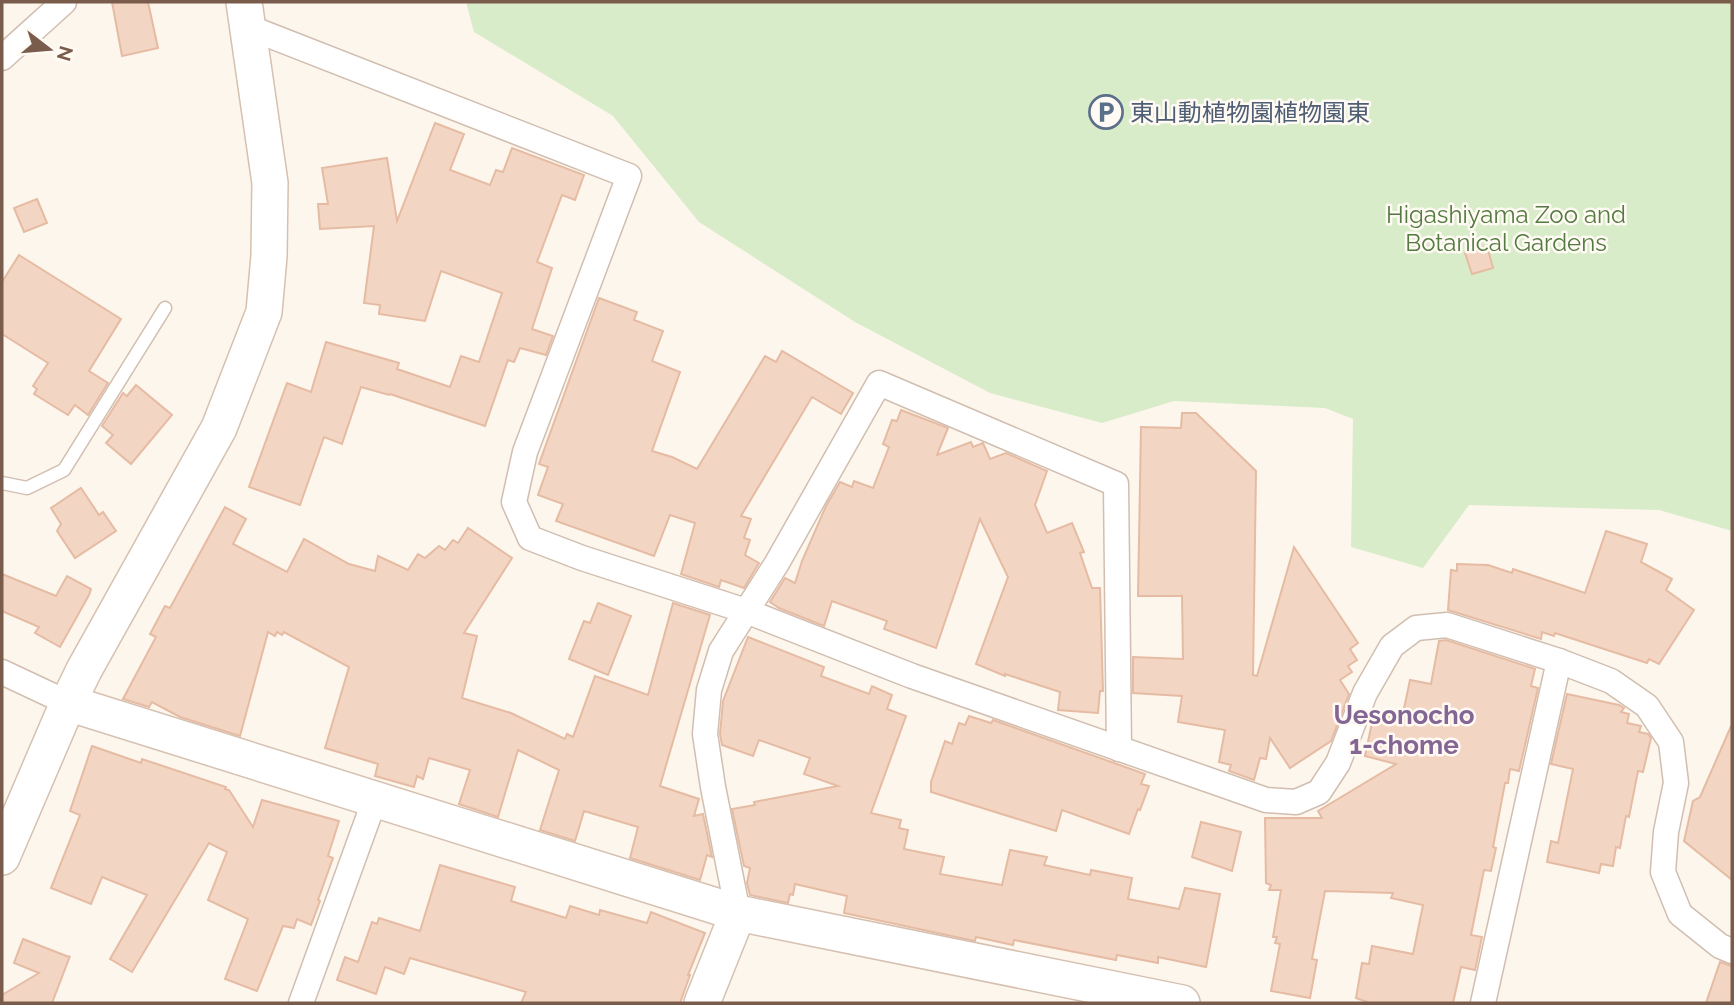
<svg xmlns="http://www.w3.org/2000/svg" width="1734" height="1005" font-family="Raleway,'Noto Sans JP',sans-serif">
	<rect width="100%" height="100%" fill="#fdf6ec"/>
	<polygon fill="#d8ecc9" points="466,2 1732,2 1732,531 1659,510 1469,505 1423,568 1351,547 1353,419 1325,408 1174,401 1102,423 990,393 855,322 699,222 613,116 474,32"/>
	<g fill="#f3d5c3" stroke="#e6bba3" stroke-width="2">
		<polygon points="112,2 148,2 158,48 122,56"/>
		<polygon points="435,123 464,134 450,170 490,185 496,170 503,172 512,148 584,175 575,200 562,195 537,262 552,268 532,329 553,336 546,355 520,348 514,362 508,360 485,426 390,394 389,395 361,387 342,444 324,437 300,505 249,487 287,383 311,392 326,342 399,363 397,369 450,387 461,356 479,362 502,293 441,271 425,321 379,314 380,305 364,303 374,226 320,229 318,204 328,204 322,168 387,158 397,221"/>
		<polygon points="37,199 47,223 24,232 14,208"/>
		<polygon points="1487,246 1493,268 1472,274 1465,253"/>
		<polygon points="19,255 121,319 89,371 108,383 88,415 75,405 68,415 34,394 37,389 33,386 48,363 2,334 2,282"/>
		<polygon points="599,298 637,312 634,320 663,331 652,361 680,372 652,451 672,457 697,469 765,356 776,362 782,351 853,393 841,414 812,397 741,516 751,519 744,538 750,540 745,555 759,563 744,588 721,580 719,587 681,574 695,523 670,515 654,556 556,521 563,504 538,495 548,467 539,464"/>
		<polygon points="136,385 172,415 131,464 106,443 113,435 102,426 123,393 127,396"/>
		<polygon points="901,410 948,428 937,455 971,442 973,447 983,443 990,459 1006,453 1047,471 1035,505 1047,533 1072,523 1084,552 1080,553 1092,588 1100,588 1103,691 1100,691 1098,713 1058,710 1060,692 1005,674 1005,676 976,664 1008,577 980,519 936,648 884,629 887,621 832,601 824,626 779,608 770,602 785,578 795,583 802,561 826,506 840,482 852,487 854,481 873,488 889,447 883,444 892,420 897,421"/>
		<polygon points="1182,413 1196,413 1256,471 1253,675 1257,676 1294,547 1358,643 1350,649 1357,660 1348,666 1352,672 1340,680 1349,694 1331,741 1290,768 1270,738 1266,759 1260,758 1254,780 1229,771 1231,765 1219,762 1225,730 1178,722 1182,696 1133,693 1133,657 1183,659 1182,596 1138,596 1141,427 1181,428"/>
		<polygon points="81,488 99,515 103,512 116,531 75,558 57,531 61,524 51,508"/>
		<polygon points="225,507 246,519 233,544 287,572 304,539 349,564 375,571 378,556 408,570 418,554 425,558 439,546 445,550 453,540 458,543 468,528 512,558 464,633 477,636 462,698 511,713 565,739 567,734 573,737 595,676 648,695 673,603 710,615 660,786 699,799 694,816 703,814 712,857 707,855 700,880 630,858 638,827 584,811 575,841 540,830 559,770 518,750 498,817 459,804 470,770 429,758 423,779 417,776 414,787 375,776 378,764 325,748 349,667 284,632 282,635 277,632 275,636 268,632 240,736 180,717 152,702 149,707 123,699 156,637 150,634 165,606 170,608"/>
		<polygon points="1606,531 1647,544 1641,562 1672,579 1666,590 1694,610 1659,664 1649,659 1647,663 1555,633 1554,636 1542,632 1541,639 1448,610 1451,570 1457,571 1457,564 1488,565 1512,573 1513,569 1585,593"/>
		<polygon points="2,574 56,596 67,576 91,589 89,595 60,647 35,633 39,627 2,611"/>
		<polygon points="598,603 631,616 608,675 569,659 584,621 590,623"/>
		<polygon points="748,637 824,667 821,676 869,694 872,686 892,695 887,709 906,716 871,813 901,820 899,828 908,830 904,849 944,857 940,874 1002,885 1010,850 1047,857 1044,865 1090,875 1091,870 1132,878 1128,899 1179,909 1185,888 1220,894 1206,967 1158,957 1158,963 1117,955 1116,960 1014,940 1013,945 976,937 975,941 844,913 847,896 795,884 793,895 790,894 788,903 750,895 747,883 750,868 744,866 732,809 755,805 754,802 838,786 804,774 810,758 759,740 753,756 722,745 720,734 723,701"/>
		<polygon points="1446,640 1535,669 1531,686 1538,688 1519,771 1510,769 1508,783 1505,783 1493,847 1496,848 1491,871 1484,870 1471,935 1482,937 1475,970 1461,967 1453,1003 1370,1003 1356,998 1362,963 1369,964 1372,946 1413,954 1423,905 1391,898 1393,893 1325,891 1312,959 1317,960 1310,998 1271,991 1280,944 1275,943 1277,937 1273,937 1281,890 1269,890 1271,885 1266,883 1265,818 1322,818 1318,811 1396,764 1365,756 1374,713 1402,718 1410,680 1431,684 1439,641"/>
		<polygon points="1567,694 1619,705 1624,708 1621,712 1629,714 1627,723 1641,726 1639,732 1648,734 1651,738 1643,772 1638,771 1629,817 1626,816 1620,848 1616,847 1613,866 1601,864 1599,873 1547,862 1551,841 1558,843 1573,769 1551,764"/>
		<polygon points="969,716 991,723 993,720 1145,774 1141,784 1149,786 1140,810 1138,809 1129,834 1062,810 1056,831 931,792 931,782 945,741 952,744 959,723 965,725"/>
		<polygon points="1732,724 1732,880 1684,841 1693,801 1700,797"/>
		<polygon points="92,746 141,763 142,759 226,787 225,789 229,790 253,827 262,800 339,821 328,856 333,858 318,900 320,901 311,925 297,919 294,928 283,926 257,991 225,979 248,919 208,900 227,852 209,843 132,972 110,959 147,895 102,877 91,904 51,888 80,815 70,811"/>
		<polygon points="1201,822 1241,832 1232,871 1192,857"/>
		<polygon points="440,865 515,887 511,901 566,918 570,906 599,915 600,910 647,923 651,912 705,933 688,975 690,975 680,1003 521,1003 526,992 410,958 404,974 385,967 376,994 337,980 345,957 358,962 372,922 377,924 379,918 420,931"/>
		<polygon points="23,939 69,957 70,956 52,1003 2,1003 2,995 39,973 14,963"/>
		<polygon points="1720,962 1732,966 1732,1003 1706,1003"/>
	</g>
	<g fill="none" stroke-linecap="round" stroke-linejoin="round">
		<g stroke="#d1beb0" stroke-width="15">
			<polyline id="lane" points="2,483 27,488 64,470 165,308"/>
		</g>
		<g stroke="#d1beb0" stroke-width="27">
			<g id="street">
				<polyline points="248,27 629,176 525,452 514,502 530,538 582,558 746,611 912,676 1266,800 1296,802 1319,792 1338,763 1365,693 1392,646 1416,628 1447,625 1559,661 1611,681 1647,706 1671,742 1676,783 1666,832 1663,872 1680,914 1720,946 1732,951"/>
				<polyline points="2,58 64,2"/>
				<polyline points="2,672 68,703"/>
				<polyline points="738,913 713,787 705,734 709,690 721,651 777,563 879,383 1116,484 1119,749"/>
				<polyline points="301,1003 375,799"/>
				<polyline points="1483,1003 1559,661"/>
			</g>
		</g>
		<g stroke="#d6c0b0" stroke-width="38">
			<g id="secondary">
				<polyline points="68,703 738,913 1182,1003"/>
				<polyline points="2,857 68,703 84,670 219,428 264,312 269,256 270,183 244,2"/>
				<polyline points="702,1003 738,913"/>
			</g>
		</g>
		<use href="#lane" stroke="#fff" stroke-width="12"/>
		<use href="#street" stroke="#fff" stroke-width="24"/>
		<use href="#secondary" stroke="#fff" stroke-width="35"/>
	</g>
	<defs>
		<g id="parking-ring" transform="scale(1.75)"><circle r="9.5" fill="#fffaf3" stroke="#5c6f8a" stroke-width="1.5"/><path d="M-3.5-5.5H1a3.5 3.5 0 0 1 0 7H-1V5.5H-3.5ZM-1-3.4V-.6H.8a1.4 1.4 0 0 0 0-2.8Z" fill="#5c6f8a"/></g>
	</defs>
	<g fill-rule="evenodd">
		<use href="#parking-ring" x="1106" y="112"/>
	</g>
	<g text-anchor="middle" dominant-baseline="central" stroke-width="5" stroke-linejoin="round" paint-order="stroke">
		<g font-size="24" fill="#4e5e75" stroke="#fffaf3" text-anchor="start">
			<text x="1130" y="112">東山動植物園植物園東</text>
		</g>
		<g font-size="24" fill="#537a41" stroke="#fffaf3">
			<text x="1506" y="214">Higashiyama Zoo and<tspan x="1506" dy="28">Botanical Gardens</tspan></text>
		</g>
		<g font-size="26" font-weight="bold" fill="#846695" stroke="#fffaf3">
			<text x="1404" y="715">Uesonocho<tspan x="1404" dy="30">1-chome</tspan></text>
		</g>
	</g>
	<rect width="1734" height="1005" fill="none" stroke="#7a5c4d" stroke-width="7"/>
	<g transform="translate(49 49) rotate(106)" stroke="#fffaf3" stroke-width="5" paint-order="stroke">
	<path d="M0-5L12 26L0 18L-12 26Z" fill="#7a5c4d"/>
	<text y="-10" font-size="19" font-weight="bold" text-anchor="middle" fill="#7a5c4d">N</text>
	</g>
</svg>
